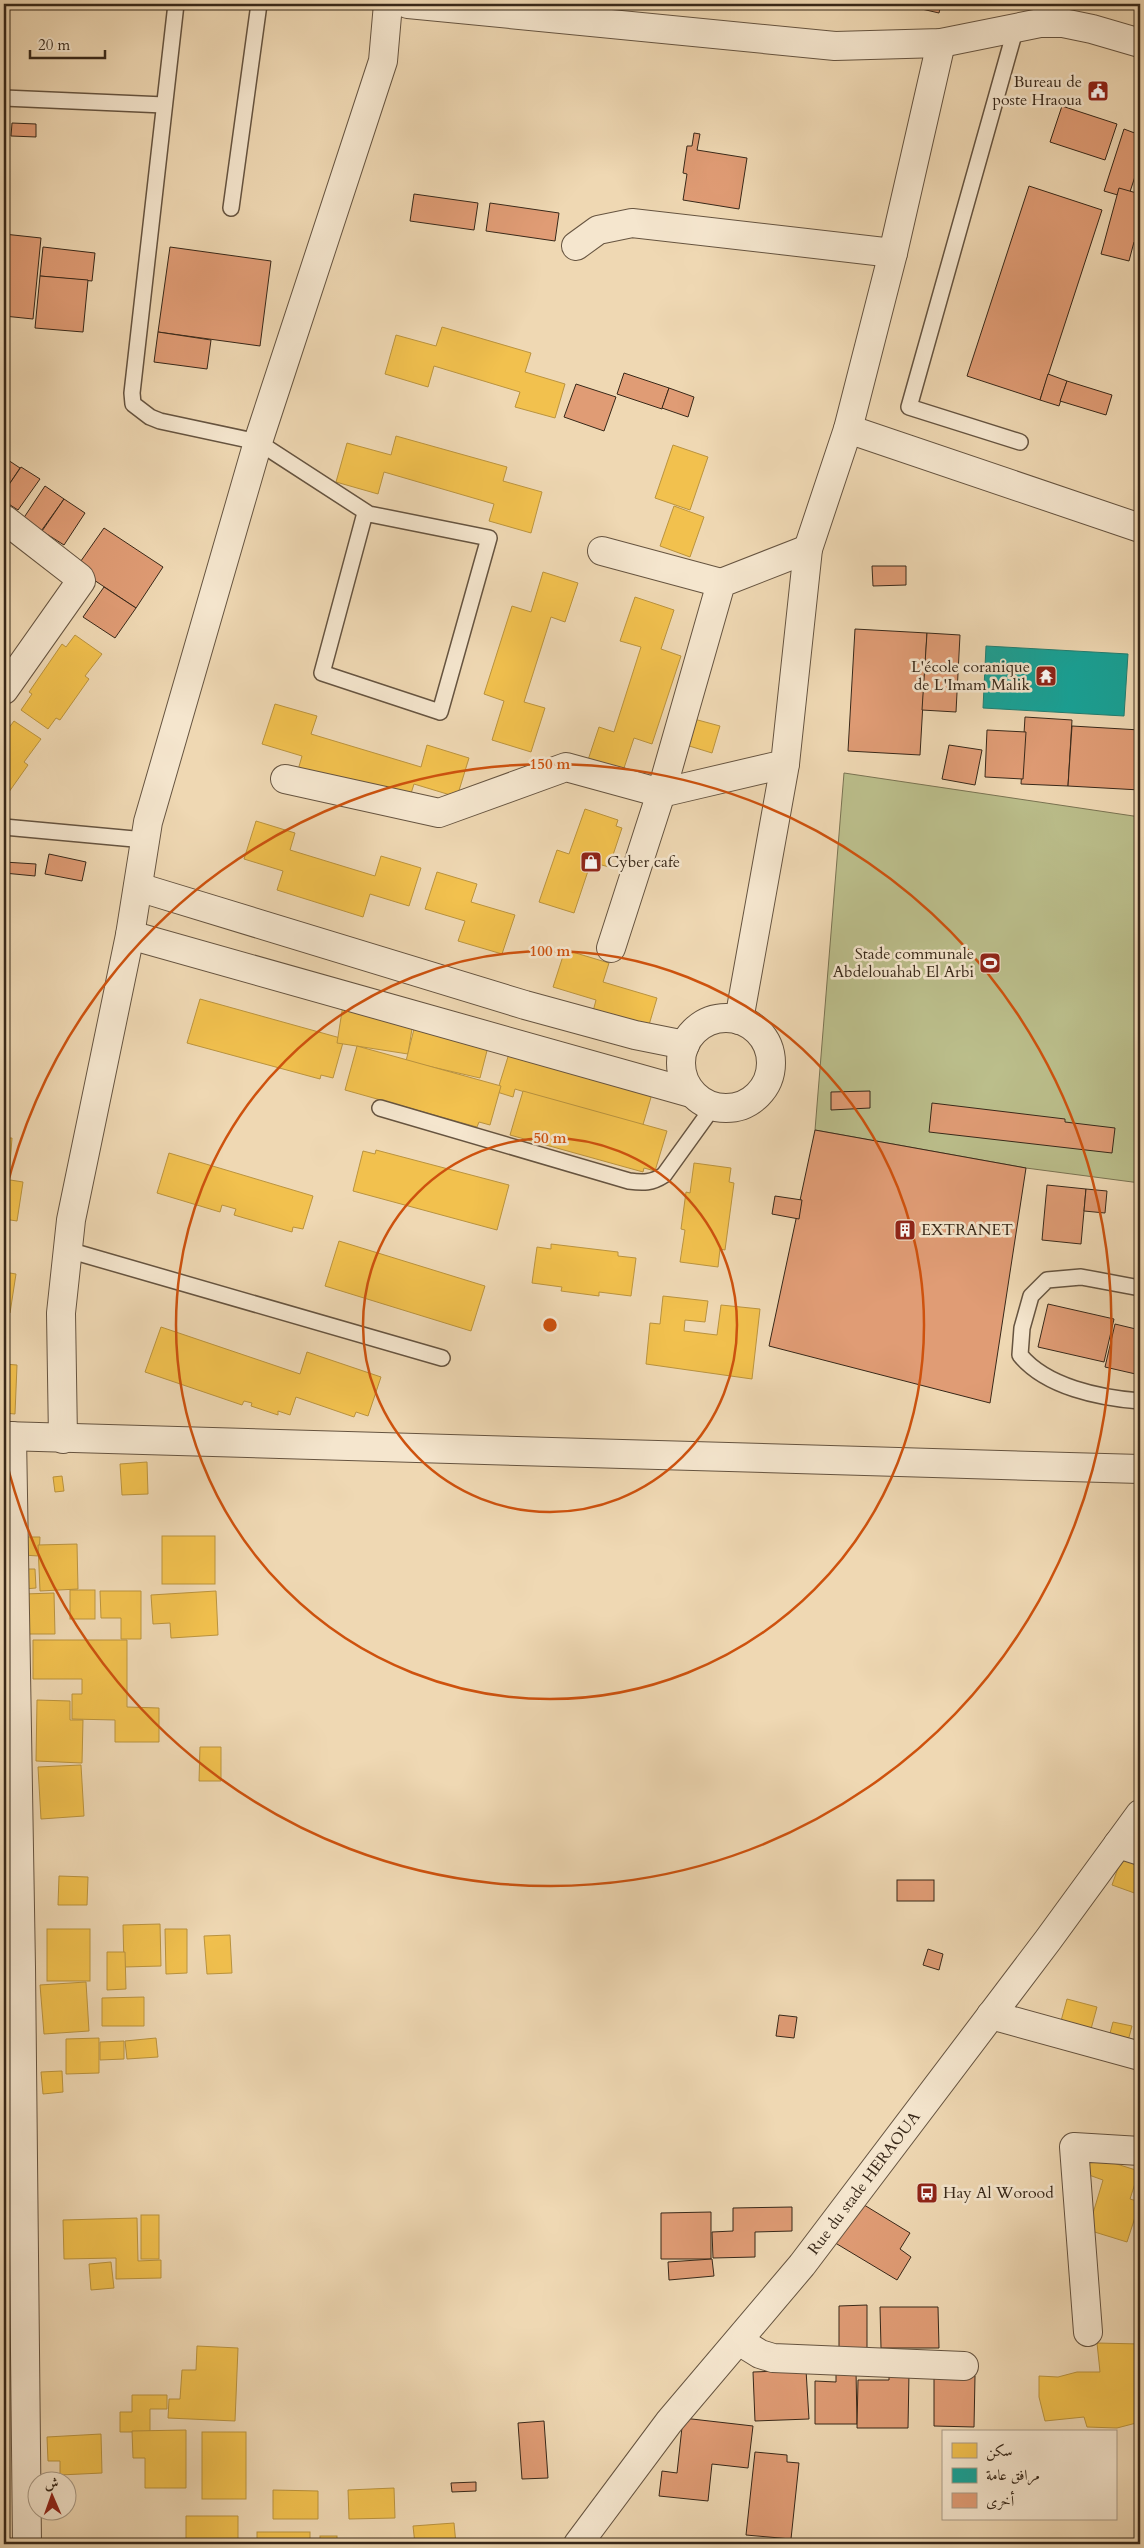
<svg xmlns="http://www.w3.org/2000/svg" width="1144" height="2548" font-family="Cardo,Amiri,serif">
	<rect width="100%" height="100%" fill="#efd8b3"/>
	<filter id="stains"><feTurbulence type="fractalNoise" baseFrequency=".004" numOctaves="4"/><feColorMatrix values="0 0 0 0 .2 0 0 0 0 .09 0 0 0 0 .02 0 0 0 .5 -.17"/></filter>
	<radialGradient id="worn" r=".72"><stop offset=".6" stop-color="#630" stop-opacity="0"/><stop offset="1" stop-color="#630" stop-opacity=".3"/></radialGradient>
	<polygon fill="#bbbe8b" stroke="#7a7352" points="844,773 1140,817 1140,1183 1026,1168 815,1130"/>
	<g fill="#f2c14e" stroke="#ba933e">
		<polygon points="442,327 531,353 525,372 565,384 555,418 515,407 520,392 434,366 428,387 385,374 396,335 436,346"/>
		<polygon points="396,436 507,467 503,481 542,492 531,533 489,521 494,504 384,472 378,494 336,482 347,443 391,455"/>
		<polygon points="673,445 708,457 690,510 655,498"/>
		<polygon points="674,506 704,517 690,557 660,546"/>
		<polygon points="543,572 578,583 565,622 551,617 524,702 545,708 531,752 492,740 504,701 484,694 512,606 531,612"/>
		<polygon points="635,597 674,610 661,649 681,656 652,744 634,738 621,777 586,766 599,727 614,732 641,647 620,641"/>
		<polygon points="75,635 102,654 85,676 89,679 60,720 56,718 48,729 21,710 32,694 29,692 62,644 66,647"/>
		<polygon points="275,704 317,716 311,734 421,767 427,745 469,758 457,797 414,784 408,803 298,770 302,756 262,744"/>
		<polygon points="694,719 720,726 712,753 686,745"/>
		<polygon points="14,721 41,739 24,762 28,765 4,799 4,732 5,733"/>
		<polygon points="585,809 618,820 616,826 622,828 609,867 591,862 574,913 539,902 557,850 569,854"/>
		<polygon points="256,821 295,833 290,850 375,876 381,856 421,868 409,906 370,894 363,917 277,890 283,871 244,859"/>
		<polygon points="437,872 477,884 471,902 515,915 502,954 458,941 465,921 425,909"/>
		<polygon points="569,951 609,963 603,982 657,998 646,1035 591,1019 596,1000 553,987 563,956 567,958"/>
		<polygon points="200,999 344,1039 333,1078 321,1075 320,1079 187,1043"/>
		<polygon points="343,1005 414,1016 408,1054 337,1043"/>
		<polygon points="416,1021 490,1039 480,1078 406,1061"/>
		<polygon points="512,1044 654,1087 642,1128 515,1089 513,1097 497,1092"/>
		<polygon points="357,1046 501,1086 490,1125 479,1122 477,1127 345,1090"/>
		<polygon points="523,1091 667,1131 655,1171 644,1168 643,1172 510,1135"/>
		<polygon points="4,1138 12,1138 9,1177 4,1176"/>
		<polygon points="376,1150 509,1185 497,1230 353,1191 363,1151 375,1154"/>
		<polygon points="169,1153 313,1196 303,1229 293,1227 292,1232 234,1215 236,1209 222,1205 220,1212 157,1193"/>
		<polygon points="694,1163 731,1168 729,1182 734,1183 725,1250 720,1249 718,1267 680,1262 685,1230 681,1229 686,1192 690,1193"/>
		<polygon points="4,1179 23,1182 17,1221 4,1219"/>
		<polygon points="339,1241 485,1286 471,1331 325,1286"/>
		<polygon points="551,1244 618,1252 618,1256 636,1258 631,1296 599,1292 599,1296 561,1291 562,1287 532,1283 537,1247 551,1249"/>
		<polygon points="4,1272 16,1274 10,1313 4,1312"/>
		<polygon points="663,1296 708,1301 705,1322 685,1320 684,1331 717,1335 721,1305 760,1309 752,1379 646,1364 650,1323 660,1324"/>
		<polygon points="161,1327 300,1374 307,1352 381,1377 368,1416 356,1412 354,1417 296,1397 290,1415 278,1411 278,1415 251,1406 252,1403 244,1401 242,1405 145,1372"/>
		<polygon points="4,1364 17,1365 15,1414 4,1413"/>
		<polygon points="147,1462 148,1494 122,1495 120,1464"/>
		<polygon points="62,1476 64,1491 55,1492 53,1477"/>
		<rect x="162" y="1536" width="53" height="48"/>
		<polygon points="23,1537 40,1537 39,1556 22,1555"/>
		<polygon points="77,1544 78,1589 40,1591 38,1545"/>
		<polygon points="24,1569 35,1569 36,1588 24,1589"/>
		<rect x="70" y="1590" width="25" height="29"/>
		<polygon points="100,1591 141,1591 141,1639 121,1639 121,1618 101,1618"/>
		<polygon points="216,1591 218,1635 171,1638 170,1623 153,1624 151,1595"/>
		<polygon points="54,1593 55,1634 24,1634 24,1594"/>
		<polygon points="33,1640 127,1640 127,1707 159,1708 159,1742 115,1742 115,1720 72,1719 72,1694 82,1694 82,1679 33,1679"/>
		<polygon points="37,1700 70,1701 70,1720 83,1720 82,1763 36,1761"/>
		<polygon points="200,1747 221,1747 221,1781 199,1781"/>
		<polygon points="81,1765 84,1816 41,1819 38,1767"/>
		<rect x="4" y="1831" width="9" height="40"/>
		<polygon points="1124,1851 1140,1857 1140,1895 1112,1885"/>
		<polygon points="59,1876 88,1877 87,1905 58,1905"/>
		<polygon points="160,1924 161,1966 124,1967 123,1925"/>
		<rect x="47" y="1929" width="43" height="52"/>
		<polygon points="165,1929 187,1929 187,1973 166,1974"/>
		<polygon points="230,1935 232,1973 207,1974 204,1936"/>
		<polygon points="107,1952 125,1952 126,1989 107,1990"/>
		<polygon points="17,1981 18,2041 4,2041 4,1982"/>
		<polygon points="86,1982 89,2031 44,2034 40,1985"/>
		<polygon points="144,1997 144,2026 102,2026 102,1998"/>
		<polygon points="1067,1999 1097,2007 1091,2029 1061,2021"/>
		<polygon points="1113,2022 1132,2026 1128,2041 1109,2037"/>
		<polygon points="99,2038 99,2073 66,2074 66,2039"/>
		<polygon points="156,2038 158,2057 127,2059 125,2041"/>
		<polygon points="124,2041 124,2059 100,2060 100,2042"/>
		<polygon points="12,2048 16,2111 4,2112 4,2049"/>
		<polygon points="62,2071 63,2092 43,2094 41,2072"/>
		<polygon points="1091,2156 1139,2171 1130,2199 1140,2202 1127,2242 1088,2230 1103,2180 1086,2174"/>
		<rect x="141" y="2215" width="18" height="44"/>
		<polygon points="137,2218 138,2261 161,2260 161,2278 116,2279 116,2258 64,2259 63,2220"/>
		<rect x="4" y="2255" width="17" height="55"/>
		<polygon points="111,2262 114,2288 91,2290 89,2264"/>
		<polygon points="1097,2343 1140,2344 1140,2422 1117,2428 1087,2427 1084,2417 1045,2421 1039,2397 1039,2376 1058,2377 1077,2372 1100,2372"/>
		<polygon points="197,2346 238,2348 235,2421 168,2418 169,2399 180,2399 182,2370 196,2370"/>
		<polygon points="132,2395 167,2395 167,2409 150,2409 150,2432 120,2432 120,2412 132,2412"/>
		<polygon points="186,2430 186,2488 145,2488 145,2458 133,2458 132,2431"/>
		<rect x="202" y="2432" width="44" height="67"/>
		<polygon points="101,2434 102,2473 60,2475 60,2461 48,2461 47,2437"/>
		<polygon points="394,2488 395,2518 349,2519 348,2490"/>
		<polygon points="273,2490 318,2491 318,2519 273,2519"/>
		<polygon points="186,2516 238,2516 238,2542 186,2541"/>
		<polygon points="454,2523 456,2544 415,2544 413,2526"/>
		<rect x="257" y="2532" width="53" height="12"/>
		<rect x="320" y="2536" width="17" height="8"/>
	</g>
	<polygon fill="#17a398" stroke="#217e72" points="986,646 1128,654 1124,716 983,708"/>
	<g fill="#e09c75" stroke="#382819">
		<polygon points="900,4 941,4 939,13"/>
		<polygon points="1062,106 1117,124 1105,160 1050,142"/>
		<polygon points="12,123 36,124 36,137 11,136"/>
		<polygon points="1124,129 1140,135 1140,161 1128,198 1104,191"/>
		<polygon points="694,133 700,134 697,150 747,158 739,209 683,200 687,174 683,173 687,146 692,146"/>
		<polygon points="1029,186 1102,210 1040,400 967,376"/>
		<polygon points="1119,188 1140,194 1140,243 1134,242 1129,261 1101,254"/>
		<polygon points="414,194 478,203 474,230 410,221"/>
		<polygon points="490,203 559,213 555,241 486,231"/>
		<polygon points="4,234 41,238 33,319 4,316"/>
		<polygon points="43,247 95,253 92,281 40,276"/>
		<polygon points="170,247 271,261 260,346 158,332"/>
		<polygon points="40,276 88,280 83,332 35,328"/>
		<polygon points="158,332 211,340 207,369 154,362"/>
		<polygon points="624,373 669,388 662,409 617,394"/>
		<polygon points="1048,374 1067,381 1059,406 1040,400"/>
		<polygon points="1067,381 1112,395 1106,415 1060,401"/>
		<polygon points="576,384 616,397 604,431 564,417"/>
		<polygon points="669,388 694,397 688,417 662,408"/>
		<polygon points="8,460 20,468 4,492 4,467"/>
		<polygon points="21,467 40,479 18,510 4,501 4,492"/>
		<polygon points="45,486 64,499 39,534 21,522"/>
		<polygon points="64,499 85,513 64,545 42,531"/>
		<polygon points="104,528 163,567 136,608 76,568"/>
		<polygon points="872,566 906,566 906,585 873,586"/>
		<polygon points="104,587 136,608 115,638 83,617"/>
		<polygon points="855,629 927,633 920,755 848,751"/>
		<polygon points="927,633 960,635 956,712 922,710"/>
		<polygon points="1025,717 1072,720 1068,786 1021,784"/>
		<polygon points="1072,726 1140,730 1140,790 1068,786"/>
		<polygon points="987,730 1026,732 1023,779 985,777"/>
		<polygon points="949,745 982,750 975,785 942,779"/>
		<polygon points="49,854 86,862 82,881 45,874"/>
		<polygon points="4,862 36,864 35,876 4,873"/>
		<polygon points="870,1091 870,1108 831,1110 831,1092"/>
		<polygon points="932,1103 1065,1119 1065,1122 1115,1128 1112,1153 929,1132"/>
		<polygon points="815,1130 1026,1168 990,1403 769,1346"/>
		<polygon points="1047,1185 1086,1189 1081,1244 1042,1240"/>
		<polygon points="1086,1189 1107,1191 1105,1213 1084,1211"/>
		<polygon points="775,1196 802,1200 799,1219 772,1214"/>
		<polygon points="1048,1304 1114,1319 1104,1362 1038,1347"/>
		<polygon points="1115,1324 1140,1330 1140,1375 1105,1367"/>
		<rect x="897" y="1880" width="37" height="21"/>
		<polygon points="928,1949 943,1954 939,1970 923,1965"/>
		<polygon points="779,2015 797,2017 794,2038 776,2036"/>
		<polygon points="856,2200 910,2233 900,2249 911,2257 897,2280 832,2241"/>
		<polygon points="792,2207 792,2231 755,2232 755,2257 713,2258 712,2232 733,2231 733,2208"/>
		<polygon points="711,2212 711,2259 661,2259 661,2213"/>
		<polygon points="712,2259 714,2276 669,2280 668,2262"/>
		<polygon points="867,2305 867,2352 839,2352 839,2306"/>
		<polygon points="880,2307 938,2307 939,2348 881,2348"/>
		<polygon points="806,2370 809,2419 755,2421 753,2372"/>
		<polygon points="836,2371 856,2371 857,2424 815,2424 815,2381 836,2382"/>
		<polygon points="909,2373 908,2428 857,2428 858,2380 889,2380 889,2374"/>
		<polygon points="934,2376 975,2376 974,2427 934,2426"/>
		<polygon points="683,2418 753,2426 748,2468 712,2464 708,2501 659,2496 662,2471 677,2473"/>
		<polygon points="544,2421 548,2478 522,2479 518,2423"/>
		<polygon points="755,2452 787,2455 787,2462 799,2463 791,2539 746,2535"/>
		<polygon points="476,2482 476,2491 452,2492 451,2483"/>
	</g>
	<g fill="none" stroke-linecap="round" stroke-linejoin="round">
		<g stroke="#665440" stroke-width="18">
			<g id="service">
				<polyline points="176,4 132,393 133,404 150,417 160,421 258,442 369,514 489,538 440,712 322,673 365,513"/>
				<polyline points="1016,27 909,407 1020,442"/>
				<polyline points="4,98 164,105"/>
				<polyline points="231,208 259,4"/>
				<polyline points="4,827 145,840"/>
				<path d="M 380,1108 L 629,1181 C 643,1183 652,1183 664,1175 L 713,1107"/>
				<polyline points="68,1250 442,1358"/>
				<path d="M 1140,1288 L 1081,1277 L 1047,1280 L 1031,1296 L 1022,1328 L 1020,1355 C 1046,1387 1100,1398 1140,1401"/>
			</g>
		</g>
		<g stroke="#665440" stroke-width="30">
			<g id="minor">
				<polyline points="576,246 598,230 632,223 893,253"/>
				<polyline points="848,429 1140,528"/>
				<polyline points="4,519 80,578 81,581 4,690"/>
				<polyline points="602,551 721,583"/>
				<polyline points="285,779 439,813 566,767 661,793 785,764 808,549 848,429 893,253 941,43"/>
				<polyline points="138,887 525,1005 635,1035 685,1045"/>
				<polyline points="130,935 691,1093"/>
				<polyline points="611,948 661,793 721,583 808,549"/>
				<circle cx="726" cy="1063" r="45"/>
				<polyline points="739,1020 785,764"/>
				<polyline points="4,1436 1140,1469"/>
				<polyline points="12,1436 21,1967 27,2544"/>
				<polyline points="63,1439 61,1313 71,1220 130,935 148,822 258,442 383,61 388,4"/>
				<polyline points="1118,1844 1140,1851"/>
				<polyline points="991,2015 1140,2056"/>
				<polyline points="1088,2332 1074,2147 1140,2151"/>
				<polyline points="739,2341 760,2354 773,2358 964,2366"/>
			</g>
		</g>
		<g stroke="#665440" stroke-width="30">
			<g id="tertiary">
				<polyline points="408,4 835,46 941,43 1040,23 1063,23 1092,29 1140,43"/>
				<polyline points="578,2544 669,2422 802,2265 1048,1940 1140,1814"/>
			</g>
		</g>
		<use href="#service" stroke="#f5e6ce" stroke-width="15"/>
		<use href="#minor" stroke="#f5e6ce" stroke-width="28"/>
		<use href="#tertiary" stroke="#f5e6ce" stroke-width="28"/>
	</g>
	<g fill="none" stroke="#ce520e" stroke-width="2.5">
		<circle cx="550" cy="1325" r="187"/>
		<circle cx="550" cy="1325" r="374"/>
		<path d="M5 1194A561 561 0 1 1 5 1456"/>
	</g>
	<defs>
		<g id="civic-square" transform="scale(1.125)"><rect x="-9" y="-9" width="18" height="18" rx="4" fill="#8f2418" stroke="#f5e6ce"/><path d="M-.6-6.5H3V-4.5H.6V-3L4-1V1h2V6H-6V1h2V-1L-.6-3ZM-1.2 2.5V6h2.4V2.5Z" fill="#fff"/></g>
		<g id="temple-square" transform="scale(1.125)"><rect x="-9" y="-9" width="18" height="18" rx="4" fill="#8f2418" stroke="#f5e6ce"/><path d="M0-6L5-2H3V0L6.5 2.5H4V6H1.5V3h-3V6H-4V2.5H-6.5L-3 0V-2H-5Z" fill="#fff"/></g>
		<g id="shop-square" transform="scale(1.125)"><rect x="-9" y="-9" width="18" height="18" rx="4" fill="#8f2418" stroke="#f5e6ce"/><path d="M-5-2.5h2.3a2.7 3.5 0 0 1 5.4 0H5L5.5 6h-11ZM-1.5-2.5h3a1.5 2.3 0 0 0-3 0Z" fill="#fff"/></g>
		<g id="stadium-square" transform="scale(1.125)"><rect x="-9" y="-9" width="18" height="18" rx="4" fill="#8f2418" stroke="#f5e6ce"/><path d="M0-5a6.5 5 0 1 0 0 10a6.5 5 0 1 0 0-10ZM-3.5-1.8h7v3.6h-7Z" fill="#fff"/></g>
		<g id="building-square" transform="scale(1.125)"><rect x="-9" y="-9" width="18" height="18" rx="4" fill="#8f2418" stroke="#f5e6ce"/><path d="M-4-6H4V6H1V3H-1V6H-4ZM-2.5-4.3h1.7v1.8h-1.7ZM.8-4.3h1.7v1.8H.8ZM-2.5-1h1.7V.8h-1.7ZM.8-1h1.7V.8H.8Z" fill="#fff"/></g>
		<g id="bus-square" transform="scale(1.125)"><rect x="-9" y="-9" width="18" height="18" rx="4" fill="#8f2418" stroke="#f5e6ce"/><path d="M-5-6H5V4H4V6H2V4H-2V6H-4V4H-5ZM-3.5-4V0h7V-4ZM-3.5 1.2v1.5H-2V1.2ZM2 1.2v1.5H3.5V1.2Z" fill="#fff"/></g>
	</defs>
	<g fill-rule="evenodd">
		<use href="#civic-square" x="1098" y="91"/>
		<use href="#temple-square" x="1046" y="676"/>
		<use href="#shop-square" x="591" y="862"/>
		<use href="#stadium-square" x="990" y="963"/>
		<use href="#building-square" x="905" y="1230"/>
		<use href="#bus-square" x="927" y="2193"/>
	</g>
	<g text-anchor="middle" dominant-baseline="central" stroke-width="5" stroke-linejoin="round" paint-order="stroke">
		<g font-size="16" fill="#382819" stroke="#f5e6ce" text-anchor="end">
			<text x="1082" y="82">Bureau de<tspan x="1082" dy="18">poste Hraoua</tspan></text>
			<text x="1030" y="667">L'école coranique<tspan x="1030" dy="18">de L'Imam Malik</tspan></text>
			<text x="607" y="862" text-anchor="start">Cyber cafe</text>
			<text x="974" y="954">Stade communale<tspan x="974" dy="18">Abdelouahab El Arbi</tspan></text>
			<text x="921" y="1230" text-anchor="start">EXTRANET</text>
			<text x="943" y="2193" text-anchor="start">Hay Al Worood</text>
		</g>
		<g font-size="16" fill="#382819" stroke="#f5e6ce">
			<text transform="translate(864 2183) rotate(-53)">Rue du stade HERAOUA</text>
		</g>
	</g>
	<circle cx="550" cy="1325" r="8" fill="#ce520e" stroke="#f5e6ce" stroke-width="2.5"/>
	<g font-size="15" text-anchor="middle" font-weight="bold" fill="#ce520e" stroke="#f5e6ce" stroke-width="5" stroke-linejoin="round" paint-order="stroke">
		<text x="550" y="769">150 m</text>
		<text x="550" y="956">100 m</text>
		<text x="550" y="1143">50 m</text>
	</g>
	<rect width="1144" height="2548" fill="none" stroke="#efd8b3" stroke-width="20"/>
	<rect x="5" y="5" width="1134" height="2538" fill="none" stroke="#382819" stroke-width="2.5"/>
	<rect x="10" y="10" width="1124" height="2528" fill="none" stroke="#382819"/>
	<rect x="942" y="2430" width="175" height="90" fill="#f5e6ce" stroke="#a99a86"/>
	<rect x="952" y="2443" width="25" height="15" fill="#f2c14e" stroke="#a99a86"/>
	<text x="986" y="2456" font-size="15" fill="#382819">سكن</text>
	<rect x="952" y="2468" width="25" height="15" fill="#17a398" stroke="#a99a86"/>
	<text x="986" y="2480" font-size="15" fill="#382819">مرافق عامة</text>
	<rect x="952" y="2493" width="25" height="15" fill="#e09c75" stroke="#a99a86"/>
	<text x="986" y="2506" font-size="15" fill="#382819">أخرى</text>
	<g transform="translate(52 2496) rotate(358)"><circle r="24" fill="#f5e6ce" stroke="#a99a86"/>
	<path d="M0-4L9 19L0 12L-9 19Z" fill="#8f2418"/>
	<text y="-8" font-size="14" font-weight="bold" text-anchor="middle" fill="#382819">ش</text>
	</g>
	<path d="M30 50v8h75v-8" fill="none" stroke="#382819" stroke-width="2.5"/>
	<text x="38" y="50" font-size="15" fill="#382819" stroke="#f5e6ce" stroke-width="4" paint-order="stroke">20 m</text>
	<rect width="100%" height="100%" filter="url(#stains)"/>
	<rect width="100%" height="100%" fill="url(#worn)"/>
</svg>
